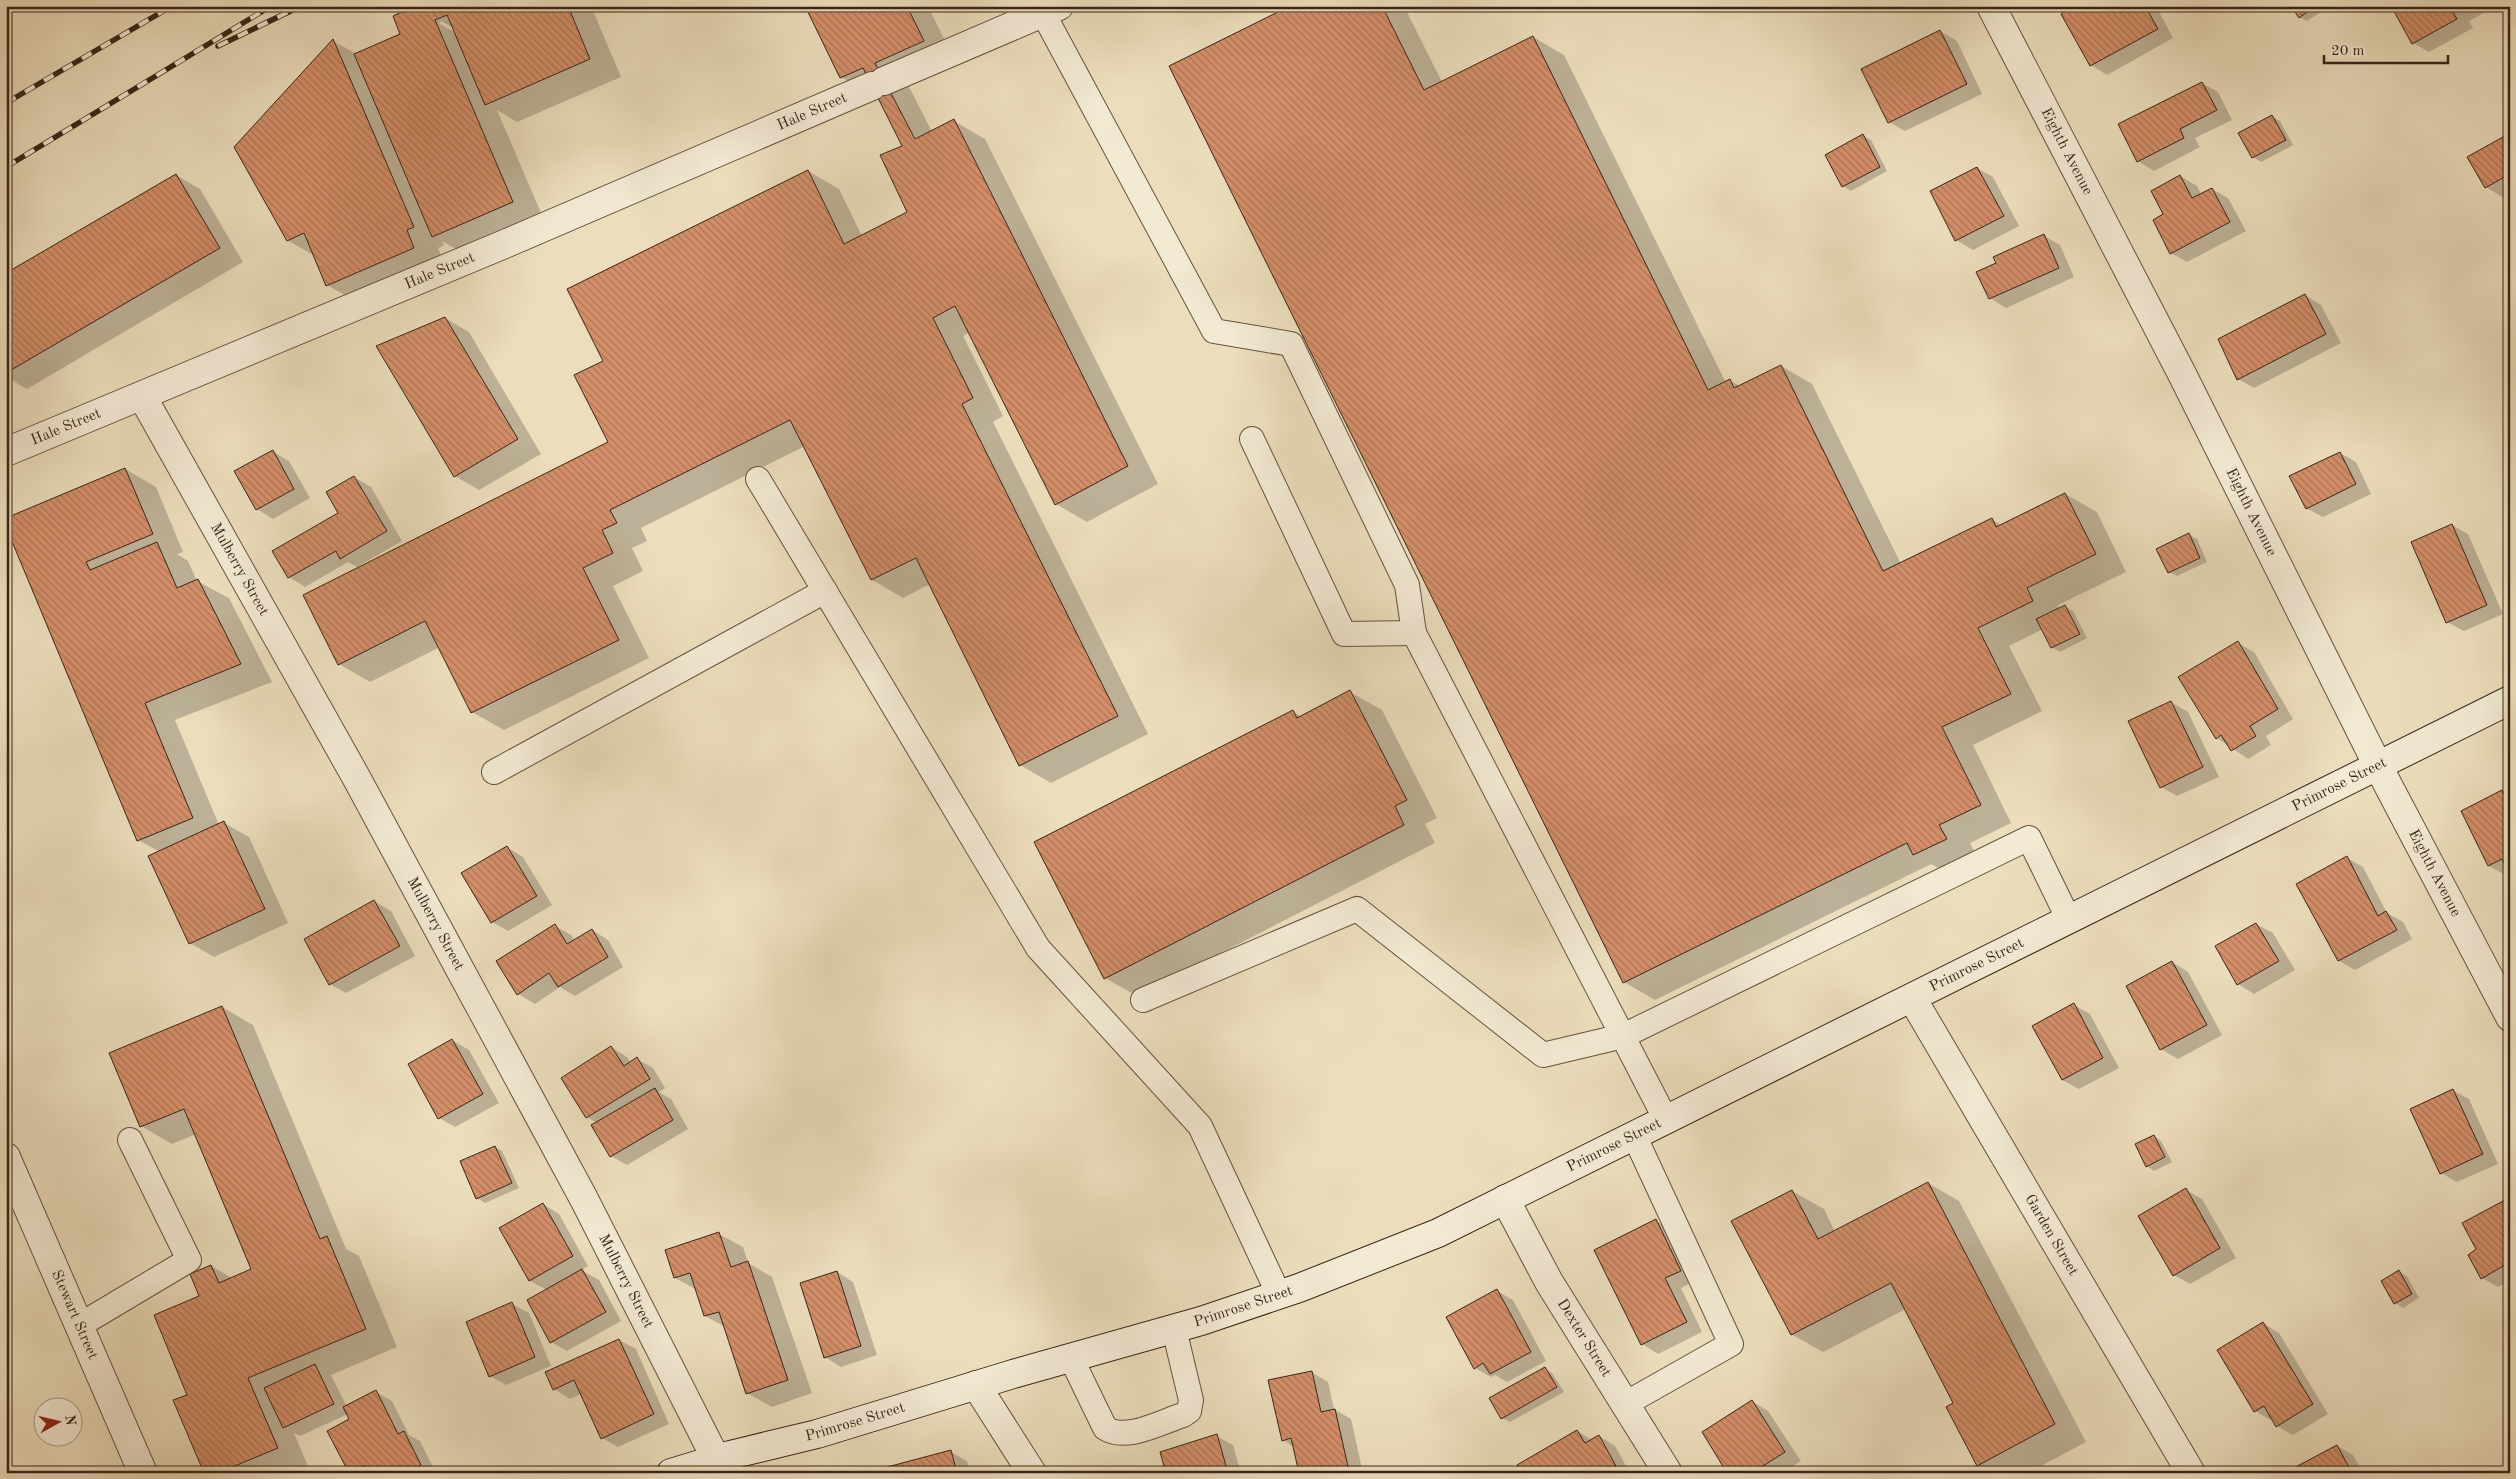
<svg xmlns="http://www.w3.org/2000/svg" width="2516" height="1479" font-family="'Old Standard TT',serif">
	<defs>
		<pattern id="building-back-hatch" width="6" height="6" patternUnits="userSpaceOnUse" patternTransform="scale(1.25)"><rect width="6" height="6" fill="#d48f69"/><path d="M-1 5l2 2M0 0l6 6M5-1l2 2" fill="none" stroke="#ad7555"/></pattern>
	</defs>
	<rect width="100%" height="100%" fill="#ecdebd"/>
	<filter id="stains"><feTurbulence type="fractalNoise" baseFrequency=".004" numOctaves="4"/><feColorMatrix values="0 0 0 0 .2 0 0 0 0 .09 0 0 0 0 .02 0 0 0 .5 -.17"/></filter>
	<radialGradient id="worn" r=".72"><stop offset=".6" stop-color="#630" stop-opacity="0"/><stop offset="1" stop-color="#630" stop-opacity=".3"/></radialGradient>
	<g fill="#0003" fill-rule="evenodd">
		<path d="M 419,6 L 591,6 L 621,77 L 517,122 L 497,110 L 544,220 L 465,254 L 442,241 L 444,245 L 438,248 L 445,265 L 359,303 L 327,285 L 315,256 L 287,240 L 333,41 L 357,54 L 402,35 ZM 441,21 L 455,29 L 455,32 L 440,24 Z"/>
		<polygon points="806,6 928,6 954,59 906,81 932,132 954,121 985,139 1158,484 1087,522 1056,504 970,332 963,336 1003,416 993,422 1148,734 1051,783 1020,765 930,584 903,598 872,580 805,446 641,528 647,541 632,548 643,571 613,586 649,658 504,730 472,712 440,647 370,682 339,664 609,443 604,361 808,171 839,189 862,236 909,213 904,146 877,93 873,95 841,77"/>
		<polygon points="1292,6 1404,6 1442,82 1533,37 1564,55 1726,383 1730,381 1740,386 1781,366 1812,384 1901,564 1992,519 2002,526 2065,494 2097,512 2126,572 2058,605 2059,609 2065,606 2073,611 2087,638 2060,652 2052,647 2043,629 2009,646 2042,711 1973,745 2011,823 1970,843 1977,857 1946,872 1931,864 1655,1000 1624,982"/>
		<polygon points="1846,6 1860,6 1852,10"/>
		<polygon points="2077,6 2156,6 2173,38 2107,75 2091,65"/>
		<polygon points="2293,6 2329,6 2329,7 2307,21 2299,17"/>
		<polygon points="2392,6 2496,6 2469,21 2473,28 2429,52 2413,43"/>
		<polygon points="1940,31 1957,41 1982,94 1905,131 1889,122"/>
		<polygon points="2202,83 2218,92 2232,120 2195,138 2200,147 2154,171 2138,161"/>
		<polygon points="2272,116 2280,121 2293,145 2261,162 2253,157"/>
		<polygon points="2510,134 2510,192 2502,197 2486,187"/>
		<polygon points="1863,136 1871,140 1887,171 1851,191 1843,186"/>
		<polygon points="1977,168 1993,177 2019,226 1973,250 1956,240"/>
		<polygon points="176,175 200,189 243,262 27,389 6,377 6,275"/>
		<polygon points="2180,176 2197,186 2201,194 2212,189 2228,198 2246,231 2187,262 2171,253 2165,215"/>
		<polygon points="2044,236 2060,245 2074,277 2006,308 1990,298 1998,263"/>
		<polygon points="2305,295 2321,305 2341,343 2254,388 2238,379"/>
		<polygon points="445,318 469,332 541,454 479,490 455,476 378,347"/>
		<polygon points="273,452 289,461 310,498 273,519 257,509"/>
		<polygon points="2340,453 2356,462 2371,494 2323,517 2306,508"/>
		<polygon points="125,469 156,487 183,552 177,554 188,561 197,581 229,598 272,682 175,720 219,825 224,823 249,837 288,923 214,957 190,943 160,852 138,840 6,524"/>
		<polygon points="354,477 371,487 402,541 357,567 348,562 305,587 289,577 340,514"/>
		<polygon points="2452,525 2468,534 2503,614 2464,631 2447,622"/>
		<polygon points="2189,535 2197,539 2207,562 2177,576 2169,572"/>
		<polygon points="2238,643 2254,652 2293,719 2266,736 2271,745 2248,759 2217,738"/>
		<polygon points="1350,692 1382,710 1437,818 1425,824 1435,843 1137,996 1105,978 1292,711 1302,717"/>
		<polygon points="2171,702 2188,712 2219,777 2177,796 2161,787"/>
		<polygon points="2502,792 2510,796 2510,873 2505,875 2489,866"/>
		<polygon points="507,847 523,857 552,905 508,931 492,922"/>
		<polygon points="2347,858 2363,867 2387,913 2403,922 2412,939 2355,970 2339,961"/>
		<polygon points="374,901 391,911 415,956 346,993 330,984"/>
		<polygon points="2256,924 2273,933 2295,970 2254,994 2238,984 2217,947"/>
		<polygon points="555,926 571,935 575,941 592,930 608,940 623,967 575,996 560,987 535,1004 518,994 498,961"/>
		<polygon points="2172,962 2188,972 2222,1035 2178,1059 2161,1049"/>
		<polygon points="2074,1005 2090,1014 2119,1068 2079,1089 2062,1080"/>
		<polygon points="222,1007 253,1025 346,1249 359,1256 397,1347 331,1375 347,1407 376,1392 392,1401 409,1435 420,1441 436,1473 350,1473 329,1431 351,1419 348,1414 300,1436 294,1433 308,1466 291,1473 205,1473 188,1396 201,1297 211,1266 232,1278 253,1270 196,1134 172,1144 141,1126"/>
		<polygon points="452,1040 469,1050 499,1103 455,1127 439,1118"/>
		<polygon points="611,1047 627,1057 631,1063 637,1059 653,1068 665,1088 659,1092 671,1099 688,1129 627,1165 611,1156 597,1123 587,1117 563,1078"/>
		<polygon points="2452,1090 2469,1099 2498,1164 2457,1182 2441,1173"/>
		<polygon points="2154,1136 2161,1141 2172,1162 2154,1171 2147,1166"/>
		<polygon points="495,1147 502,1151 519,1188 485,1203 477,1198"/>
		<polygon points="1928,1183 1959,1201 2086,1442 2028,1473 1991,1473 1978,1465 1955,1403 1906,1309 1823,1352 1791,1334 1792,1191 1824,1209 1835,1232"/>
		<polygon points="2186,1190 2202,1199 2236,1258 2190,1284 2174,1275"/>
		<polygon points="2505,1201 2510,1204 2510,1281 2498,1287 2482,1278 2478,1250"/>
		<polygon points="543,1204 559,1214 588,1266 581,1270 599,1280 621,1321 567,1351 551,1342 547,1290 530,1281 501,1229"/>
		<polygon points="1656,1221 1672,1230 1696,1280 1681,1288 1702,1332 1658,1354 1642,1344"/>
		<polygon points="719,1234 743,1247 748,1263 772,1277 812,1393 772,1407 747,1393 725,1327 705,1316 697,1290 675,1278 666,1251"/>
		<polygon points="837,1272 853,1282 877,1355 841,1367 825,1357"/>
		<polygon points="2399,1272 2407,1276 2419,1298 2403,1308 2395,1303"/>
		<polygon points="1497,1291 1513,1300 1546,1361 1507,1382 1495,1375 1491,1377 1475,1368"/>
		<polygon points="512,1304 529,1313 551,1366 506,1385 490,1376"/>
		<polygon points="2263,1323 2279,1333 2328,1414 2293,1435 2277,1426 2273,1419 2271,1420 2255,1411"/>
		<polygon points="619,1340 636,1349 669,1424 618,1447 602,1438 582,1393 570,1399 554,1389"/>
		<polygon points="1545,1369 1552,1373 1564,1392 1510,1422 1502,1418"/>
		<polygon points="1311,1372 1328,1382 1334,1409 1351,1419 1363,1473 1300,1473 1294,1447 1283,1440"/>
		<polygon points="1752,1401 1768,1411 1801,1461 1782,1473 1728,1473"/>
		<polygon points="1577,1431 1592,1440 1599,1436 1615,1446 1630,1473 1522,1473"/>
		<polygon points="1216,1436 1233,1445 1241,1473 1167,1473"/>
		<polygon points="2337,1446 2353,1455 2363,1473 2290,1473"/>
		<polygon points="951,1452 967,1461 970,1473 878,1473"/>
	</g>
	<g fill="url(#building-back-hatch)" stroke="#382417">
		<polygon points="415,6 568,6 590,59 485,105 447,15 435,20 513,202 432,237 354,54 400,34 393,16"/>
		<polygon points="805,6 907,6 924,41 875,63 915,139 954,119 1128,466 1055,505 955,306 933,318 973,398 962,404 1118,716 1019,766 916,558 871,580 790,420 610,510 617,523 602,530 613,553 583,568 619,640 471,713 425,621 338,665 303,595 608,442 574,375 603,361 567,289 808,170 844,244 907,212 880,155 902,146 863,68 840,78"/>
		<polygon points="1290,6 1382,6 1424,90 1533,36 1708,390 1730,379 1734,388 1781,365 1883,571 1992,518 1996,527 2065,493 2096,554 2027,588 2033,601 1978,628 2011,694 1942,727 1981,805 1939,825 1947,839 1913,855 1907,843 1623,983 1169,66"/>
		<polygon points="2074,6 2145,6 2158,29 2090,66 2061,14"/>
		<polygon points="2291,6 2316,6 2299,18"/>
		<polygon points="2391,6 2464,6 2453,12 2457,19 2412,44"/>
		<polygon points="1940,30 1967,84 1888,123 1861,69"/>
		<polygon points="333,39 414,227 407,230 414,248 326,286 304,233 287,241 234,147"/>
		<polygon points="2202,82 2217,110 2180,129 2184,138 2137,162 2118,124"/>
		<polygon points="2272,115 2286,140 2252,158 2238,133"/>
		<polygon points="2510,133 2510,174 2485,188 2467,157"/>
		<polygon points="1863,134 1880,167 1842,187 1825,155"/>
		<polygon points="1977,167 2004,216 1955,241 1930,191"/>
		<polygon points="176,174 220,248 6,373 6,273"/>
		<polygon points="2180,175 2192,198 2212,188 2230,222 2170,254 2153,220 2163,214 2151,191"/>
		<polygon points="2044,234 2059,268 1989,299 1976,272 1996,263 1993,257"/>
		<polygon points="2305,294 2326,334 2237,380 2218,339"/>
		<polygon points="445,317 518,439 454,477 376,346"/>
		<polygon points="273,450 294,489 256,510 234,471"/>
		<polygon points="2340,452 2356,484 2306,509 2289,476"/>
		<polygon points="125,468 153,534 86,562 90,570 157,542 177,588 198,579 241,664 145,703 193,818 137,841 6,527 6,518"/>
		<polygon points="354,476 387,531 340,559 336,551 288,578 272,551 338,513 326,492"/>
		<polygon points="2452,524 2487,605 2446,623 2411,542"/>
		<polygon points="2189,533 2200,558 2168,573 2156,549"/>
		<polygon points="2065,605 2080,634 2051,648 2036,619"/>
		<polygon points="2238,641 2278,709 2250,726 2256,736 2231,751 2221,735 2216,739 2178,677"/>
		<polygon points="1350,690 1407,800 1395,806 1404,825 1104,979 1034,842 1293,710 1297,718"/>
		<polygon points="2171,701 2203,767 2160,788 2128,721"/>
		<polygon points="2502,790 2510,806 2510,876 2502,859 2488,866 2461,811"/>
		<polygon points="224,821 265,909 189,944 148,856"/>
		<polygon points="507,846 537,896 491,923 461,873"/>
		<polygon points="2347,856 2378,916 2386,911 2397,930 2338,961 2296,884"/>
		<polygon points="374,900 400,946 329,985 304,939"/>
		<polygon points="2256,923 2279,961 2237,985 2215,946"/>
		<polygon points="555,924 567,944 592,929 608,957 558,987 549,973 517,995 496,961"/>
		<polygon points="2172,961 2207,1025 2160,1050 2126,986"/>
		<polygon points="2074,1003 2103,1058 2062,1080 2032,1026"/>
		<polygon points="222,1006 320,1239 327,1236 366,1329 248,1378 278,1448 218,1473 204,1473 173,1400 187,1395 154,1315 199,1296 190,1274 211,1265 219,1283 251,1269 184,1109 140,1127 109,1053"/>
		<polygon points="452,1039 483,1094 438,1119 408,1064"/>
		<polygon points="611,1046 624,1066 637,1057 650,1079 586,1118 561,1078"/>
		<polygon points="655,1088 673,1120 610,1157 591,1125"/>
		<polygon points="2453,1089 2483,1154 2440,1174 2410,1109"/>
		<polygon points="2154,1135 2165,1157 2146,1167 2135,1144"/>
		<polygon points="495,1146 512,1183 476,1199 460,1161"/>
		<polygon points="1928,1182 2055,1424 1977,1466 1946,1407 1953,1403 1891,1283 1791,1335 1731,1221 1792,1190 1818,1239"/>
		<polygon points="2186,1188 2220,1248 2173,1276 2138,1216"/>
		<polygon points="2505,1200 2510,1208 2510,1262 2481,1279 2468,1255 2476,1249 2462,1223"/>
		<polygon points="543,1203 573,1256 529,1281 499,1228"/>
		<polygon points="1656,1219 1681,1271 1665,1278 1687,1322 1641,1345 1594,1250"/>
		<polygon points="719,1232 731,1267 748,1261 788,1380 746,1394 719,1312 704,1316 690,1273 674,1278 665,1250"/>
		<polygon points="582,1269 606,1312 550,1343 527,1300"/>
		<polygon points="2399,1270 2412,1294 2394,1304 2381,1281"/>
		<polygon points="837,1271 861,1346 824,1358 800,1283"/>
		<polygon points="1497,1289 1531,1352 1490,1374 1483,1363 1474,1369 1446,1317"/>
		<polygon points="512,1302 535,1357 489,1377 466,1322"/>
		<polygon points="2263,1322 2313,1404 2276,1427 2264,1406 2254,1412 2217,1350"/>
		<polygon points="619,1339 654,1414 601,1439 574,1380 553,1390 545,1372"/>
		<polygon points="315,1364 334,1404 283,1428 264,1388"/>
		<polygon points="1545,1367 1557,1387 1501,1419 1489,1398"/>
		<polygon points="1312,1371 1321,1412 1335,1409 1349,1471 1299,1473 1291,1438 1282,1441 1268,1380"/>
		<polygon points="376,1390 398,1434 404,1431 421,1465 414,1469 417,1473 369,1473 365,1466 349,1473 327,1431 349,1419 343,1407"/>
		<polygon points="1752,1400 1785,1452 1752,1473 1727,1473 1702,1432"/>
		<polygon points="1577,1430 1585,1443 1599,1435 1616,1466 1604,1473 1521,1473 1517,1465"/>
		<polygon points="1217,1434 1228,1473 1166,1473 1160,1452"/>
		<polygon points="2337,1445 2352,1473 2289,1473 2288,1471"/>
		<polygon points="951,1450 957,1473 877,1473 876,1470"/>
	</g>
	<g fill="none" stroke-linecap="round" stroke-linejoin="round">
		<g stroke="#655240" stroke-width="26">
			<g id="lane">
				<polyline points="1043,13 1214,331 1291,344 1407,585 1414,633 1666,1120"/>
				<polyline points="1252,439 1344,634 1414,633"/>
				<polyline points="758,479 1038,948 1200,1126 1279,1295"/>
				<polyline points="494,772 825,591"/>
				<polyline points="1143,1000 1357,909 1543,1055 1623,1036 2029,838 2069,920"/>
				<polyline points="80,1325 189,1260 130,1140"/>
				<path d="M 1071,1358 L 1105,1428 C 1126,1442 1161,1422 1183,1415 L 1189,1411 L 1191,1400 L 1174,1329"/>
				<polyline points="1625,1404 1731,1344 1634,1135"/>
			</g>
		</g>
		<g stroke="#655240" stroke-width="30">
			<g id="street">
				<path id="s1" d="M 1991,6 L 2181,372 L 2378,766 L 2510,1017"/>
				<polyline points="884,81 1059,6"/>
				<path id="s2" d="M 142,396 L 356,777 L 584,1199 L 716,1459"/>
				<path id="s3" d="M 6,452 L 507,243 L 872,86"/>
				<path id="s4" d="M 1912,998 L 2191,1473"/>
				<path id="s5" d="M 6,1157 L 143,1473"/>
				<path id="s6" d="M 1505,1199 L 1549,1282 L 1668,1473"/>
				<polyline points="976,1385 1032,1473"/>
			</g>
		</g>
		<g stroke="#382417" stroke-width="30">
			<g id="secondary">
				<path id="s7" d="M 671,1473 L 730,1455 L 817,1434 L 1013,1374 L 1201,1321 L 1299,1288 L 1438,1233 L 2510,700"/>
			</g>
		</g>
		<use href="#lane" stroke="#f3ead4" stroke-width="24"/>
		<use href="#street" stroke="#f3ead4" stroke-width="28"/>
		<use href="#secondary" stroke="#f3ead4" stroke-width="28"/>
		<g stroke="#382417" stroke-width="5.5">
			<g id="rail">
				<polyline points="218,46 301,6"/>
				<polyline points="6,103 172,6"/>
				<polyline points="6,167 271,6"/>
			</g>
		</g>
		<use href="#rail" stroke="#f3ead4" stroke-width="4" stroke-dasharray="11" stroke-linecap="butt"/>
	</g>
	<g text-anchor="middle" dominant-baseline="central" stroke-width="4" stroke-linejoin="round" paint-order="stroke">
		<g font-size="15" fill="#382417" stroke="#f3ead4">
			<text stroke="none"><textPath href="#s3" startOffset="875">Hale Street</textPath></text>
			<text stroke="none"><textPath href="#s1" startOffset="164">Eighth Avenue</textPath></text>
			<text stroke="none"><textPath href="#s3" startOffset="470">Hale Street</textPath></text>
			<text stroke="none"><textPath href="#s3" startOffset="65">Hale Street</textPath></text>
			<text stroke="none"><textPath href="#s1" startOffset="569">Eighth Avenue</textPath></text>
			<text stroke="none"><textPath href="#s2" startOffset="199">Mulberry Street</textPath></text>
			<text stroke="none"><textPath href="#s7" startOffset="1811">Primrose Street</textPath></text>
			<text stroke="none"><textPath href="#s1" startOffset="974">Eighth Avenue</textPath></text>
			<text stroke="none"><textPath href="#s2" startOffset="604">Mulberry Street</textPath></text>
			<text stroke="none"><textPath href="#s7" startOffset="1406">Primrose Street</textPath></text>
			<text stroke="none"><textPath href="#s7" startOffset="1001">Primrose Street</textPath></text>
			<text stroke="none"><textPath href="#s4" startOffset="275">Garden Street</textPath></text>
			<text stroke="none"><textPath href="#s2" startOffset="1009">Mulberry Street</textPath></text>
			<text stroke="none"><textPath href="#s7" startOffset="596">Primrose Street</textPath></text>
			<text stroke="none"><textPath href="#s5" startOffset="172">Stewart Street</textPath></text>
			<text stroke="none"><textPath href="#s6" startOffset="160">Dexter Street</textPath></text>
			<text stroke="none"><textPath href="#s7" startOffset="191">Primrose Street</textPath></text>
		</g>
	</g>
	<rect width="2516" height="1479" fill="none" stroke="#ecdebd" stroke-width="25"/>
	<rect x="8" y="8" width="2501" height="1464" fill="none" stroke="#382417" stroke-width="2.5"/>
	<rect x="12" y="12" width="2491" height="1454" fill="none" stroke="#382417"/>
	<g transform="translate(58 1422) rotate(82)"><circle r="24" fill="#f3ead4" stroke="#a89b88"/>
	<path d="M0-4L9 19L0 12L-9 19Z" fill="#8f2418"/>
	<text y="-8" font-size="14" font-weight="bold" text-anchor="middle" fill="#382417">N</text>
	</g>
	<path d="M2324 55v8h124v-8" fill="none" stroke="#382417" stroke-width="2.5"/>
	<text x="2331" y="55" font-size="15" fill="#382417" stroke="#f3ead4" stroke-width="4" paint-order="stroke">20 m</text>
	<rect width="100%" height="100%" filter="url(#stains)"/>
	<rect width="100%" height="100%" fill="url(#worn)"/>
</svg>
